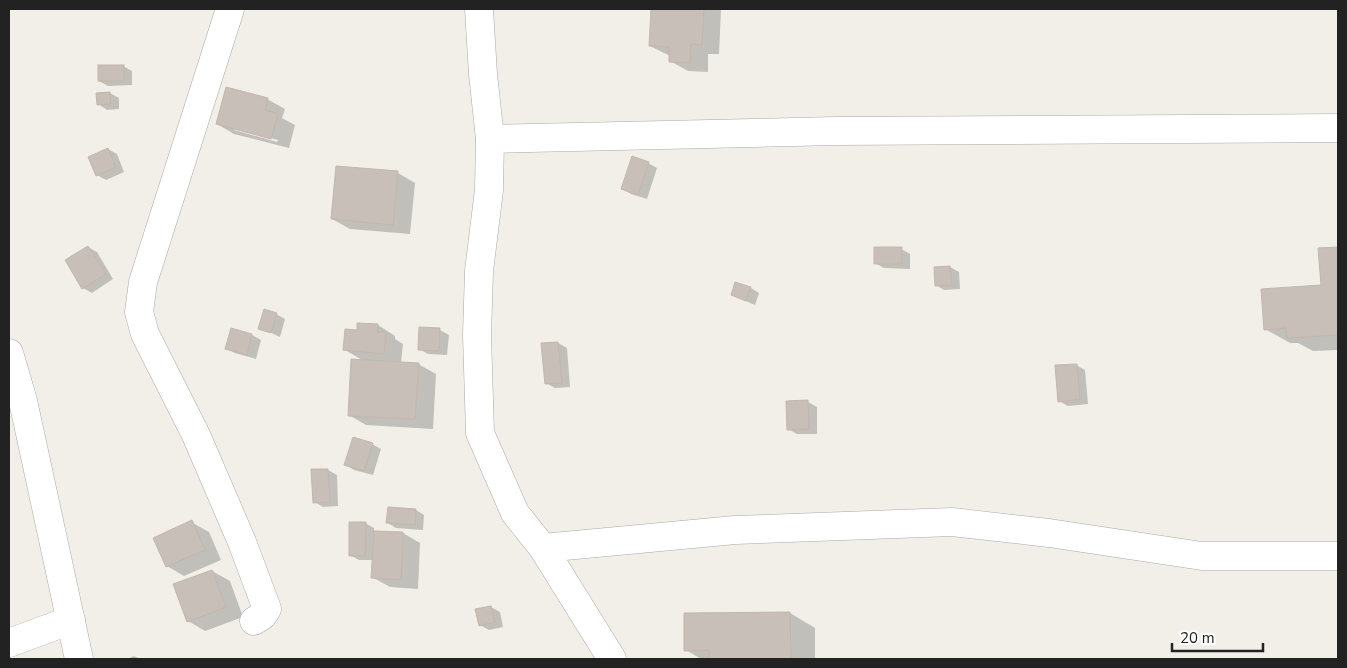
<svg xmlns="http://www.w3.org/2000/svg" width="1347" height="668" font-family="'Nunito Sans',sans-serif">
	<rect width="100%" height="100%" fill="#f2efe9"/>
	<g fill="#0003" fill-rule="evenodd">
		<polygon points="652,9 721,9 719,54 708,54 708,72 688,71 670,61 670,56 650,46"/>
		<polygon points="123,66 132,71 132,85 108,86 99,81"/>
		<polygon points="110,93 119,98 119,109 107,110 98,104"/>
		<path d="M 267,99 L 285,109 L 282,118 L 295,125 L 289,148 L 234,134 L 217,124 ZM 234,128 L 278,140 L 277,142 L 234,130 Z"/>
		<polygon points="108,149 117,154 124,172 106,180 97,175"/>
		<polygon points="648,163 657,168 647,199 631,194 623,189"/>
		<polygon points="398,173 415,183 410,234 350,229 332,219"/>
		<polygon points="88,247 97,252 113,279 92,293 83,288"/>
		<polygon points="1338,248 1338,350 1313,351 1298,343 1290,343 1265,329 1322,287 1320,249"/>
		<polygon points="901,249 910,254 910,269 884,268 875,263"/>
		<polygon points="950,267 959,272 960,289 944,290 936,285"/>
		<polygon points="751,288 759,293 755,305 732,295"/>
		<polygon points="276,314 285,319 280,337 260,328"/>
		<polygon points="359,324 378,325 395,336 395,339 403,344 401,363 418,364 436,374 433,429 366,425 349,415 364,361 345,350 358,331"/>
		<polygon points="232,329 252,335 261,340 256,359 235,353 227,348"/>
		<polygon points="440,330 449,335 447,355 428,354 419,349"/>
		<polygon points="558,343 567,348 570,387 555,388 546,383 542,344"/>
		<polygon points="1076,365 1085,370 1088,404 1068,406 1059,401"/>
		<polygon points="808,402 817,407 817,434 797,434 788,429"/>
		<polygon points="372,444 381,449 373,475 354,470 346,465"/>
		<polygon points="328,470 337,475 338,506 323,507 315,502"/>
		<polygon points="416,510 424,515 423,530 396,528 388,523"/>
		<polygon points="191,522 209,532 221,560 184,576 167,566"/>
		<polygon points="365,523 374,528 374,532 403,533 420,543 418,589 390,587 372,577 373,560 359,560 350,555"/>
		<polygon points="212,571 230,581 243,617 205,631 188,621"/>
		<polygon points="491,607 500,612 503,627 489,630 480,625"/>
		<polygon points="790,613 815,628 815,659 701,659 686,650 685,615"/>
		<polygon points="134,656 140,659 127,659"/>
	</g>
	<g fill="#c7bfb8" stroke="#c4b6ab">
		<polygon points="651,9 704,9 702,45 691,44 690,63 669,62 669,47 649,46"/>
		<rect x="98" y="65" width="26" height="16"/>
		<polygon points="226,87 268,98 265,110 278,114 271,139 216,124"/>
		<polygon points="110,92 111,104 97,105 96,93"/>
		<polygon points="108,148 116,167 96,176 88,157"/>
		<polygon points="632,156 649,162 638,195 621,189"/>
		<polygon points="336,166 398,171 393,225 331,219"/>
		<polygon points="88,246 106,274 82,289 65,260"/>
		<polygon points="874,247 902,247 901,264 874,264"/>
		<polygon points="1338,247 1338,335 1287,338 1286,328 1264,330 1261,289 1321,285 1318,248"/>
		<polygon points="950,266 952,285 935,286 934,267"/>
		<polygon points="735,282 751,287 746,301 731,295"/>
		<polygon points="264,309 277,313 271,333 258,329"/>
		<polygon points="357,323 378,324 377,332 386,332 384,354 343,350 345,329 357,330"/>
		<polygon points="419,327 440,328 439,351 418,350"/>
		<polygon points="231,328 252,334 247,355 225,349"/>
		<polygon points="558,342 562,383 545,384 541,343"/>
		<polygon points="351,359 419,363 415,419 348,416"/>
		<polygon points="1077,364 1080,399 1058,402 1055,365"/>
		<polygon points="808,400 809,429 787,430 786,401"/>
		<polygon points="353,437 373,443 364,471 344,465"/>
		<polygon points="311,469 328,469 330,502 313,503"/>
		<polygon points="388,507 416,509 415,525 386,523"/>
		<polygon points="192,520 205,550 166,567 153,538"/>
		<polygon points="349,522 366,522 365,556 349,556"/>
		<polygon points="374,531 403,532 401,580 371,578"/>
		<polygon points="212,570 226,607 187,622 173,584"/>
		<polygon points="491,606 495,622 479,626 475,609"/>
		<polygon points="790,612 791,659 709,659 709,650 684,651 684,613"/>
	</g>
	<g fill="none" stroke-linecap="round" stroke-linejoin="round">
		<g stroke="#a9a9a9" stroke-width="29">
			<g id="minor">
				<polyline points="230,9 143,282 139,312 145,334 196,435 242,542 267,609 262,616 254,621"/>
				<polyline points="479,9 483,74 490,139 489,190 479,271 477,335 480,433 515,513 543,548 612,659"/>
				<polyline points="490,139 836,131 1338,128"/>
				<polyline points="9,353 23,401 79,659"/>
				<polyline points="543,548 735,530 952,522 1049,533 1202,556 1338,556"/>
				<polyline points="9,643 71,620"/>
			</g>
		</g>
		<use href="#minor" stroke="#fff" stroke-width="28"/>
	</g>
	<rect width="1347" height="668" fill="none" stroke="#222222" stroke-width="20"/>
	<path d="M1172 643v8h91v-8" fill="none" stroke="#222222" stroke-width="2.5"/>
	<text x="1180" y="643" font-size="15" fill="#222222" stroke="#ffffff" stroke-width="4" paint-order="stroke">20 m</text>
</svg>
